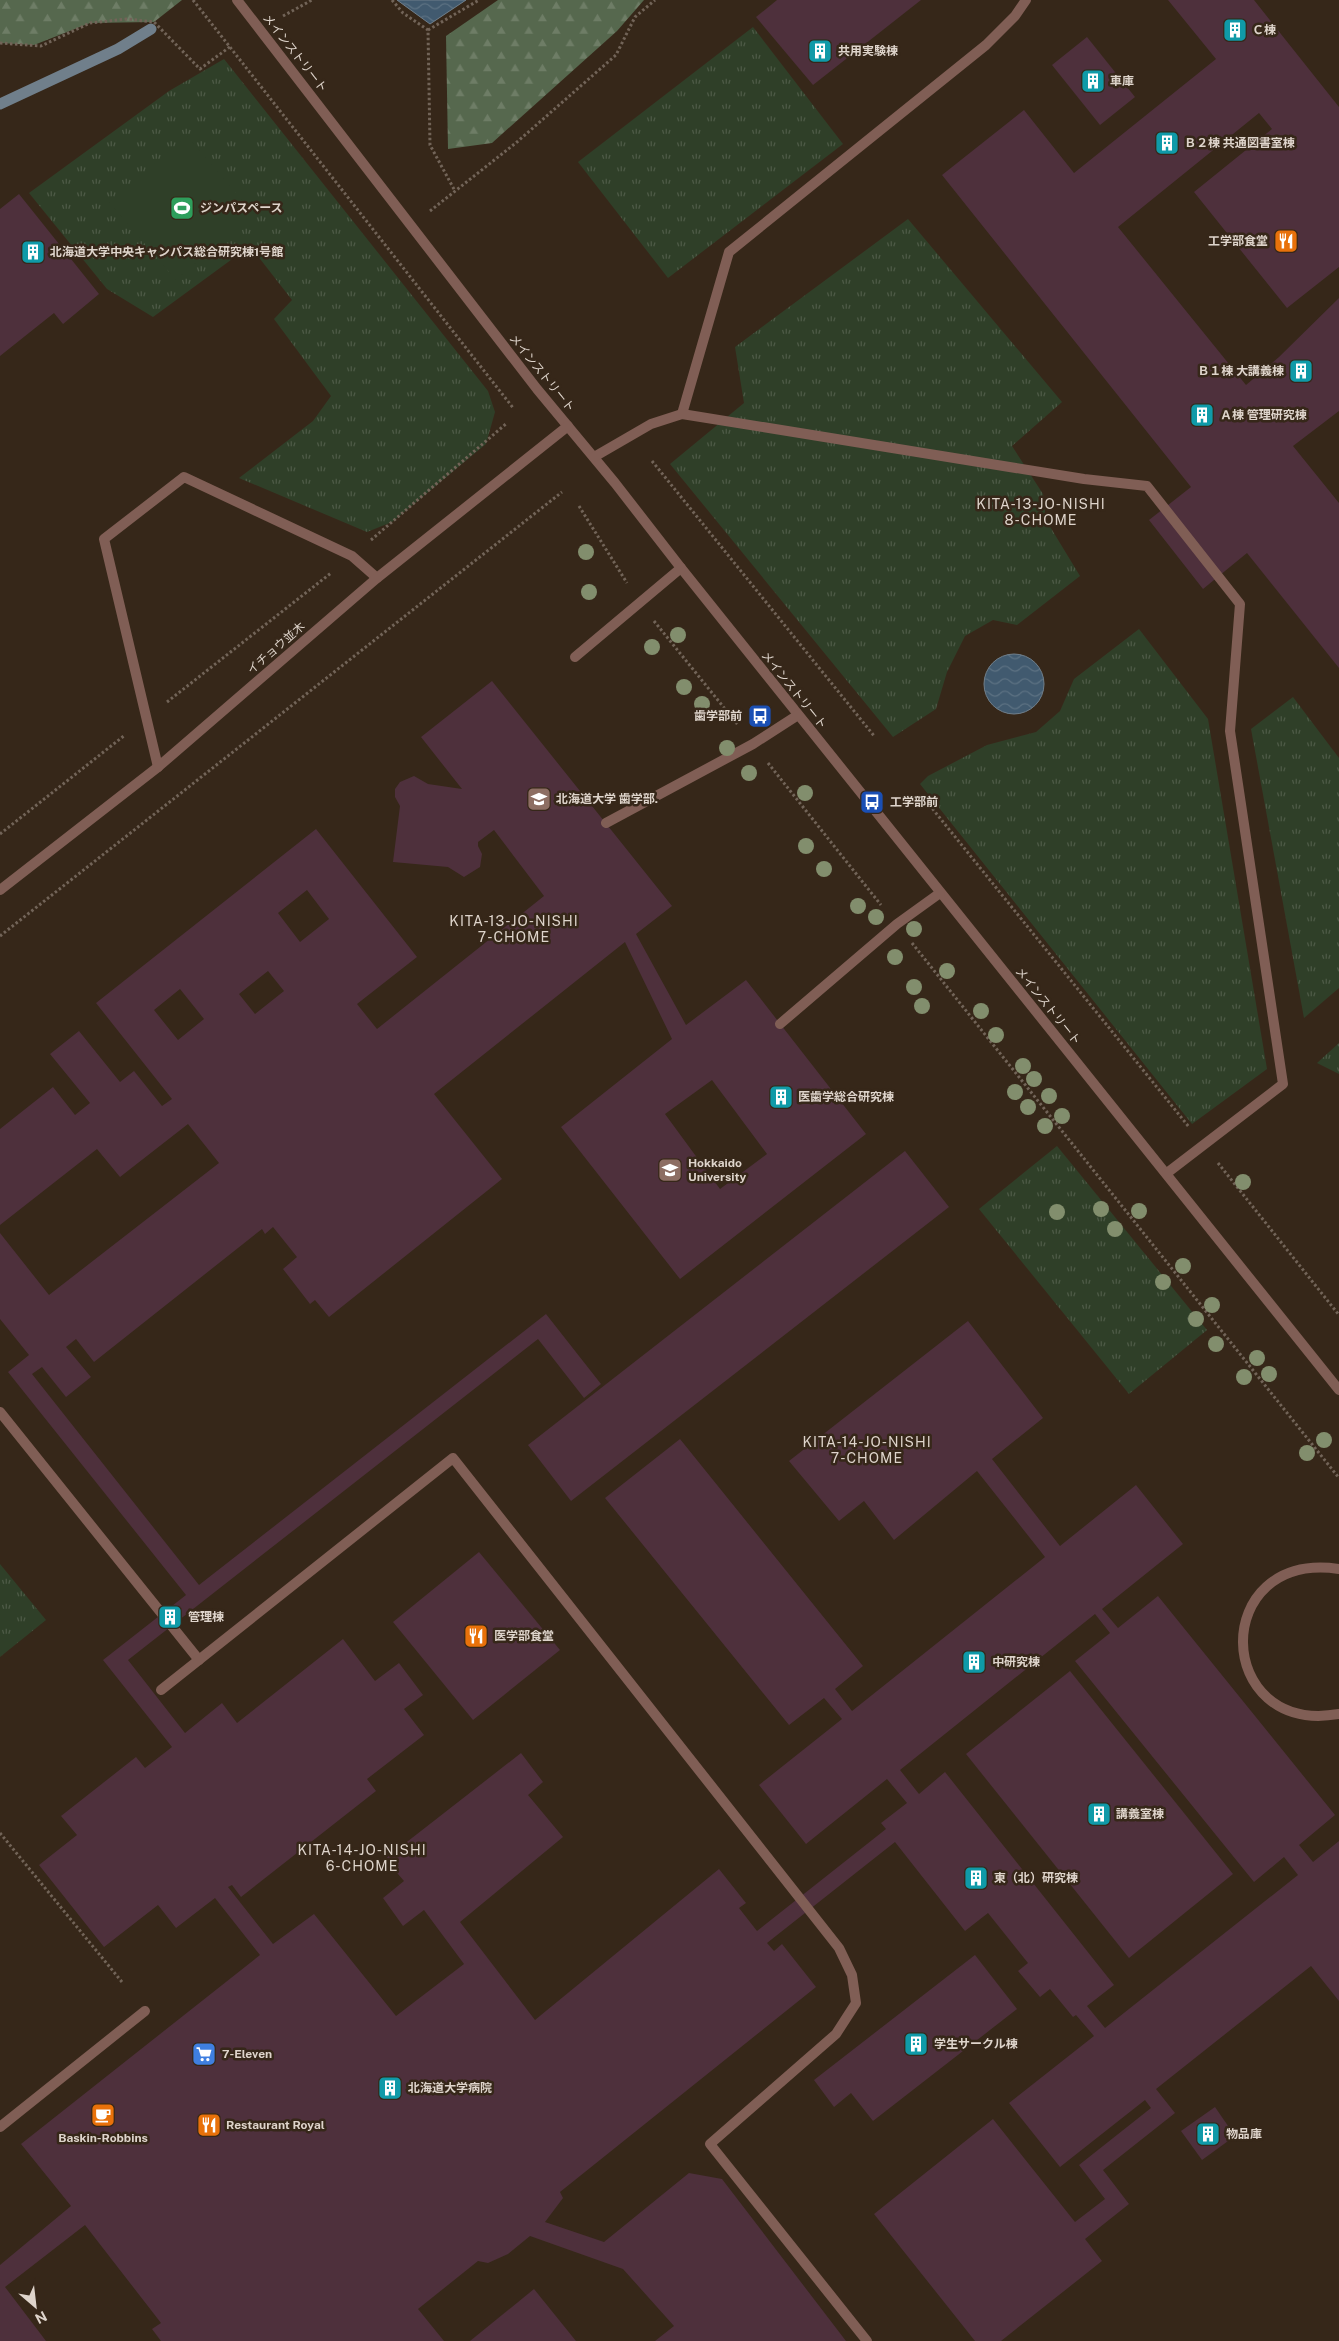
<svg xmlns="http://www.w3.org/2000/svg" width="1339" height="2341" font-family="'Public Sans','Noto Sans JP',sans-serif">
	<defs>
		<pattern id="grass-tufts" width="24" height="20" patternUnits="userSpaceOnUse" patternTransform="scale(1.25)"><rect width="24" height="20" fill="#2f3f28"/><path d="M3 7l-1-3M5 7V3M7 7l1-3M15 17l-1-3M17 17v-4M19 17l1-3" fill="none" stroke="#4d5a46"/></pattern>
		<pattern id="forest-firs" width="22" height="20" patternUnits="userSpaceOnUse" patternTransform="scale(1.25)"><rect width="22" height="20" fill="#56684e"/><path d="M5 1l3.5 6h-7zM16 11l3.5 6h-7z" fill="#6e7d66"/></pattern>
		<pattern id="water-waves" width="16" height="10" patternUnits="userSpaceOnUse" patternTransform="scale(1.25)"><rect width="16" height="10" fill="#415a6f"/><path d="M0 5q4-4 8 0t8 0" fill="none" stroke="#5c7182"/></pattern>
	</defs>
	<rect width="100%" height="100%" fill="#362719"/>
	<g fill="url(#grass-tufts)">
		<polygon points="753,27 843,144 668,278 578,162"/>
		<polygon points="224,59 488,391 495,412 486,444 392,522 367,532 239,478 313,421 331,396 274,319 292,300 250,246 153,317 107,289 29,193 169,91"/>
		<polygon points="908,219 1062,402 1012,446 1043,494 1046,520 1080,576 1017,625 993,620 965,636 947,672 936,709 893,737 670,464 744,403 735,347"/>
		<polygon points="1139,629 1208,719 1267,1069 1192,1124 920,784 928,776 987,745 1036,732 1060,711 1074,679"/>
		<polygon points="1293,697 1339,758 1339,988 1304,1018 1251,729"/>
		<polygon points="1339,1043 1339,1074 1317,1063"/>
		<polygon points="1057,1146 1207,1330 1129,1394 979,1209"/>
		<polygon points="0,1564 46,1620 0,1657"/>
	</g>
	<g fill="url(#forest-firs)">
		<polygon points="0,0 182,0 154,22 90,23 34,45 0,43"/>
		<polygon points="498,0 644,0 617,31 492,143 448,149 446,36"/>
	</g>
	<polygon fill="#2f3f28" points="187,136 254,214 176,280 109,202"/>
	<g fill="url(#water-waves)" stroke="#707f8b">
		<polygon points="397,0 466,0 430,24"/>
		<circle cx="1014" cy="684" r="30"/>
	</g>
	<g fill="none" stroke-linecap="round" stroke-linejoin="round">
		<polyline stroke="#707f8b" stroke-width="11" points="0,104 118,49 151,29"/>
	</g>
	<g fill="#4e303c" fill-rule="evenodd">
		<polygon points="777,0 921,0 813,85 756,17"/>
		<polygon points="1168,0 1254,0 1339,107 1339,267 1287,308 1194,192 1272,129 1259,113 1118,227 1246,385 1279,357 1339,298 1339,411 1293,446 1339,503 1339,668 1247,553 1203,589 1149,520 1191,487 942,175 1024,110 1074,173 1216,59"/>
		<polygon points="1087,37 1135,97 1100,125 1052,65"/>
		<polygon points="19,194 99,294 63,324 54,313 0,356 0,209"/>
		<path d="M 492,681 L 672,906 L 636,934 L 686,1025 L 746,980 L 866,1134 L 680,1279 L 561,1127 L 672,1039 L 625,942 L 434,1094 L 502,1179 L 329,1317 L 315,1300 L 310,1304 L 283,1269 L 297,1257 L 273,1227 L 265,1234 L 262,1229 L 94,1362 L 76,1339 L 66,1347 L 91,1377 L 66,1397 L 42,1367 L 32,1374 L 199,1585 L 546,1314 L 601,1384 L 584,1398 L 538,1339 L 128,1660 L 185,1733 L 222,1703 L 237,1723 L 343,1639 L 375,1681 L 399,1663 L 423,1695 L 404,1709 L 424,1735 L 367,1779 L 376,1791 L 241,1897 L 232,1885 L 228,1887 L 273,1944 L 314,1914 L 396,2016 L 464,1964 L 424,1910 L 403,1926 L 383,1898 L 404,1881 L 385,1859 L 521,1753 L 543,1782 L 528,1795 L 563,1837 L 460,1922 L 535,2020 L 719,1869 L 746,1903 L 739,1908 L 757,1931 L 886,1829 L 881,1823 L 907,1803 L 887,1779 L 806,1844 L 759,1785 L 842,1719 L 824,1698 L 789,1725 L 605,1498 L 680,1439 L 863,1666 L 835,1689 L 852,1711 L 1045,1557 L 977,1471 L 894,1540 L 864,1501 L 839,1521 L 789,1461 L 968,1321 L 1043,1418 L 992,1459 L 1060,1546 L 1136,1485 L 1183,1544 L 1102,1609 L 1118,1628 L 1158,1596 L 1335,1815 L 1299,1845 L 1313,1862 L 1339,1841 L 1339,2001 L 1311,1966 L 1156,2089 L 1175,2113 L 1103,2170 L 1129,2204 L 1085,2239 L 1102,2261 L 1001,2341 L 975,2341 L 874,2214 L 993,2119 L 1075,2222 L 1105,2199 L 1079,2165 L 1151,2108 L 1145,2100 L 1060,2167 L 1009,2103 L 1094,2036 L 1076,2015 L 1073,2017 L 1050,1989 L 1040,1997 L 1018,1971 L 1028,1963 L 988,1913 L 965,1931 L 895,1842 L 767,1943 L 774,1951 L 782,1944 L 816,1987 L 560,2192 L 563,2198 L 545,2222 L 604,2242 L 689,2173 L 722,2179 L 846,2341 L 655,2341 L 674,2326 L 623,2269 L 530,2236 L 508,2254 L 488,2263 L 478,2261 L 418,2309 L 444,2341 L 161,2341 L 152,2329 L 161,2323 L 85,2225 L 5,2287 L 46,2341 L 0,2341 L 0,2265 L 71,2206 L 21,2144 L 260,1955 L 215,1898 L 176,1928 L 158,1905 L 104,1947 L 39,1865 L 77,1835 L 61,1816 L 136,1757 L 145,1768 L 172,1747 L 103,1660 L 186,1595 L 8,1372 L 29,1355 L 0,1319 L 0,1233 L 49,1295 L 219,1163 L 188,1124 L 120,1177 L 97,1149 L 0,1225 L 0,1129 L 53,1087 L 75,1115 L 90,1103 L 50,1054 L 79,1031 L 120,1082 L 134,1071 L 162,1106 L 172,1099 L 96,1003 L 316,829 L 417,957 L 357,1004 L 377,1029 L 544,896 L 494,830 L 478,842 L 478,846 L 482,854 L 480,867 L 464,877 L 448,867 L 393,862 L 400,806 L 395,797 L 395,789 L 400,782 L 414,776 L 428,784 L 462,789 L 421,737 ZM 307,890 L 329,919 L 300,942 L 278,913 ZM 268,971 L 284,991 L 255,1014 L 239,994 ZM 180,989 L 204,1019 L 178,1040 L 154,1010 ZM 712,1080 L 767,1154 L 720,1189 L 665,1114 ZM 1095,1614 L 1110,1633 L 1075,1661 L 1254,1882 L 1284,1857 L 1298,1875 L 1105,2028 L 1087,2006 L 1114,1985 L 945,1772 L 919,1794 L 900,1770 Z"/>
		<polygon points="905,1151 949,1207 571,1501 528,1445"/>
		<polygon points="479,1552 560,1650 473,1720 393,1622"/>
		<polygon points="1070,1671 1233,1874 1129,1958 966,1754"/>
		<polygon points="975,1955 1017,2009 873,2121 851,2093 834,2107 814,2080"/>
		<polygon points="1215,2107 1235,2136 1202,2160 1181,2131"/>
		<polygon points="534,2289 576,2341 470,2341"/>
	</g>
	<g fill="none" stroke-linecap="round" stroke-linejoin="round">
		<g stroke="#726458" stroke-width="3" stroke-dasharray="2.5 2.5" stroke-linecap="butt">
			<polyline points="193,0 514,409"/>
			<polyline points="392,0 403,13 428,30 430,145 455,191"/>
			<polyline points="283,16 312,0"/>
			<polyline points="428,30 479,0"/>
			<polyline points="0,43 41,46 90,23 127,19 154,22 200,69 231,46"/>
			<polyline points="430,211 517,142 616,55 635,17 655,0"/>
			<polyline points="652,461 875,737"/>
			<polyline points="579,506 627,583"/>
			<polyline points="371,540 507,423"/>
			<polyline points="654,621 738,725"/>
			<polyline points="167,702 331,573"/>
			<polyline points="768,763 881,905"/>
			<polyline points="923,797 1189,1127"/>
			<polyline points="0,834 125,735"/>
			<polyline points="0,936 562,492"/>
			<polyline points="912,943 1339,1478"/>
			<polyline points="1218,1163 1339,1315"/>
			<polyline points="0,1833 122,1982"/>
		</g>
		<g stroke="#805e55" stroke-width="10">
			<polyline points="237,0 537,389 615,483 681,568 1339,1390"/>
			<polyline points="682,414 729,252 986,45 1015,16 1026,0"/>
			<polyline points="594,457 651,424 682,414 1084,479 1147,486 1240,604 1230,731 1283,1084 1167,1173"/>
			<polyline points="575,657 681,568"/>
			<polyline points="158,767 104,539 184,477 352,556 377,578"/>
			<polyline points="606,823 753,744 798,715"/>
			<polyline points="0,890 158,767 377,578 568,426"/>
			<polyline points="780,1024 897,924 940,893"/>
			<polyline points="0,1412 199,1660"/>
			<path d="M 1339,1569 C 1209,1550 1213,1736 1339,1714"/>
			<polyline points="161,1690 453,1458 839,1948 852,1975 856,2003 836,2034 710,2144 867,2341"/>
			<polyline points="0,2127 145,2011"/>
		</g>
	</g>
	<g fill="#828e6d">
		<circle cx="586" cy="552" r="8"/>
		<circle cx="589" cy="592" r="8"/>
		<circle cx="678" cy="635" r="8"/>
		<circle cx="652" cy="647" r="8"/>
		<circle cx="684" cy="687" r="8"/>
		<circle cx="702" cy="704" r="8"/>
		<circle cx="727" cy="748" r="8"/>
		<circle cx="749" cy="773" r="8"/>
		<circle cx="805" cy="793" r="8"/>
		<circle cx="806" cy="846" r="8"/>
		<circle cx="824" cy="869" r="8"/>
		<circle cx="858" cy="906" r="8"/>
		<circle cx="876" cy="917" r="8"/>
		<circle cx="914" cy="929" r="8"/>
		<circle cx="895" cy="957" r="8"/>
		<circle cx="947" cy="971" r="8"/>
		<circle cx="914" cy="987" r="8"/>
		<circle cx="922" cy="1006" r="8"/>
		<circle cx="981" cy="1011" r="8"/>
		<circle cx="996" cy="1035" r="8"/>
		<circle cx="1023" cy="1066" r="8"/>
		<circle cx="1034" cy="1079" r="8"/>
		<circle cx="1015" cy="1092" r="8"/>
		<circle cx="1049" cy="1096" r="8"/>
		<circle cx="1028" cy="1107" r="8"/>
		<circle cx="1062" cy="1116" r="8"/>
		<circle cx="1045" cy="1126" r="8"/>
		<circle cx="1243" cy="1182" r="8"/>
		<circle cx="1101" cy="1209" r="8"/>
		<circle cx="1139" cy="1211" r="8"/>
		<circle cx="1057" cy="1212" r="8"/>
		<circle cx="1115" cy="1229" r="8"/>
		<circle cx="1183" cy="1266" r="8"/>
		<circle cx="1163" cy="1282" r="8"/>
		<circle cx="1212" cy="1305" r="8"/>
		<circle cx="1196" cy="1319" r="8"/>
		<circle cx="1216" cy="1344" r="8"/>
		<circle cx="1257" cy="1358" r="8"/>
		<circle cx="1269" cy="1374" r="8"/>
		<circle cx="1244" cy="1377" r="8"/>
		<circle cx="1324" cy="1440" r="8"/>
		<circle cx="1307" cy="1453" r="8"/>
	</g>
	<defs>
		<g id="building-square" transform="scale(1.25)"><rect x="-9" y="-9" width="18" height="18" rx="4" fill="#0f9aa8" stroke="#362719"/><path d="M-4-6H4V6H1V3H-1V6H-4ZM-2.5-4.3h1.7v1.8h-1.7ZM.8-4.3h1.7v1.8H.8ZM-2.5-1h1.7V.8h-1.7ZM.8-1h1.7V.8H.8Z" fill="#fff"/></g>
		<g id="stadium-square" transform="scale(1.25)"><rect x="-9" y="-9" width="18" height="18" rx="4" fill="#2e9e5b" stroke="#362719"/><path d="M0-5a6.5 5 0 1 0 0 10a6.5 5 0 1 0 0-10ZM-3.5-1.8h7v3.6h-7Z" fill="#fff"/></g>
		<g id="restaurant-square" transform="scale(1.25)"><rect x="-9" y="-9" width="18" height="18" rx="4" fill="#e8710a" stroke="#362719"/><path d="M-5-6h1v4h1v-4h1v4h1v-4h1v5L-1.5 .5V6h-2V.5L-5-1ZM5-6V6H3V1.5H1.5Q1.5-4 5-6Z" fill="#fff"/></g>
		<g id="bus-square" transform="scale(1.25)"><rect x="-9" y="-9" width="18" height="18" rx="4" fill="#1a4fb4" stroke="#362719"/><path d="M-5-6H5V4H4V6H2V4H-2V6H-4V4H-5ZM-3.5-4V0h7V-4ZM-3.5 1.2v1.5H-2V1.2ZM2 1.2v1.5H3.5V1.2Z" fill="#fff"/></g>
		<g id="university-square" transform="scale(1.25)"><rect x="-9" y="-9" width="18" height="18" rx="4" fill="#8d6e63" stroke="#362719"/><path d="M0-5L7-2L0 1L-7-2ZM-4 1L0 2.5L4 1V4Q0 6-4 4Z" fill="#fff"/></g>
		<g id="supermarket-square" transform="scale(1.25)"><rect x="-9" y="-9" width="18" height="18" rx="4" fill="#3f7fe0" stroke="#362719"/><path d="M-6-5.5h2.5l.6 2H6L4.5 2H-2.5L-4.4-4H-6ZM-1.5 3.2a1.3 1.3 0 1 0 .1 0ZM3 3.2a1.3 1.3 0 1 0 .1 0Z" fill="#fff"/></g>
		<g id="cafe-square" transform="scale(1.25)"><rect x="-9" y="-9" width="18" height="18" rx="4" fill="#e8710a" stroke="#362719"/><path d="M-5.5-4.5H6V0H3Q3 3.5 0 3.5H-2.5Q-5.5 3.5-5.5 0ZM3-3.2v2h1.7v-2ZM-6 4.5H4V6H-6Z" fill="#fff"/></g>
	</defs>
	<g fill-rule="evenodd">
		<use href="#building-square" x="1235" y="30"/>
		<use href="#building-square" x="820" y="51"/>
		<use href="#building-square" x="1093" y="81"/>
		<use href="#building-square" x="1167" y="143"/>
		<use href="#stadium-square" x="182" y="208"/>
		<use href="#restaurant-square" x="1286" y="241"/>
		<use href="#building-square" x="33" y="252"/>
		<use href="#building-square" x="1301" y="371"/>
		<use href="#building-square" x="1202" y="415"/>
		<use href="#bus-square" x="760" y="716"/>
		<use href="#university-square" x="539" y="799"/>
		<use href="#bus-square" x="872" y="802"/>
		<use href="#building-square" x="781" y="1097"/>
		<use href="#university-square" x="670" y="1170"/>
		<use href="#building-square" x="170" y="1617"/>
		<use href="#restaurant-square" x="476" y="1636"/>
		<use href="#building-square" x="974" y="1662"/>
		<use href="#building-square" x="1099" y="1814"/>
		<use href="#building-square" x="976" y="1878"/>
		<use href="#building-square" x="916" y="2044"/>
		<use href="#supermarket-square" x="204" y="2054"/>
		<use href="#building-square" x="390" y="2088"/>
		<use href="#cafe-square" x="103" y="2115"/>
		<use href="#restaurant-square" x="209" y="2125"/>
		<use href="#building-square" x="1208" y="2134"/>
	</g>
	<g text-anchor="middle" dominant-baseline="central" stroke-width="5" stroke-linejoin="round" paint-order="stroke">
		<g font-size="12" font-weight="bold" fill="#ded4cb" stroke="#362719" text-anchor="start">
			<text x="1252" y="30">Ｃ棟</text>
			<text x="838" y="51">共用実験棟</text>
			<text x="1110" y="81">車庫</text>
			<text x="1184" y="143">Ｂ２棟 共通図書室棟</text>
			<text x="200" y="208">ジンパスペース</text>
			<text x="1268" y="241" text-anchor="end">工学部食堂</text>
			<text x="50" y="252">北海道大学中央キャンパス総合研究棟1号館</text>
			<text x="1284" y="371" text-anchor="end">Ｂ１棟 大講義棟</text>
			<text x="1220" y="415">Ａ棟 管理研究棟</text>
			<text x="742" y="716" text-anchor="end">歯学部前</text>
			<text x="556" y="799">北海道大学 歯学部.</text>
			<text x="890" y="802">工学部前</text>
			<text x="798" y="1097">医歯学総合研究棟</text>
			<text x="688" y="1163">Hokkaido<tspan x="688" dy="14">University</tspan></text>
			<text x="188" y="1617">管理棟</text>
			<text x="494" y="1636">医学部食堂</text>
			<text x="992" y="1662">中研究棟</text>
			<text x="1116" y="1814">講義室棟</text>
			<text x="994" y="1878">東（北）研究棟</text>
			<text x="934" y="2044">学生サークル棟</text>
			<text x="222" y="2054">7-Eleven</text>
			<text x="408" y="2088">北海道大学病院</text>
			<text x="226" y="2125">Restaurant Royal</text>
			<text x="1226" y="2134">物品庫</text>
			<text x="103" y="2138" text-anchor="middle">Baskin-Robbins</text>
		</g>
		<g font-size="12" fill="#ded4cb" stroke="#362719">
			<text transform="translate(295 53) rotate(52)">メインストリート</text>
			<text transform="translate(542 373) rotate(51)">メインストリート</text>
			<text transform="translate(276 648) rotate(-41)">イチョウ並木</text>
			<text transform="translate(794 690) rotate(51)">メインストリート</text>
			<text transform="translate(1048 1006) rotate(51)">メインストリート</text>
		</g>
		<g font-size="14" letter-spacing="1" fill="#ded4cb" stroke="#362719">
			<text x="1041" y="504">KITA-13-JO-NISHI<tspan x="1041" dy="16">8-CHOME</tspan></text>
			<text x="514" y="921">KITA-13-JO-NISHI<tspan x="514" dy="16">7-CHOME</tspan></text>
			<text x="867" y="1442">KITA-14-JO-NISHI<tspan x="867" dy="16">7-CHOME</tspan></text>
			<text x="362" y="1850">KITA-14-JO-NISHI<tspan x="362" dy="16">6-CHOME</tspan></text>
		</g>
	</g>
	<g transform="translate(35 2306) rotate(152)" stroke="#362719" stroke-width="4" paint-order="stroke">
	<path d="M0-4L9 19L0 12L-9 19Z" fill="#ded4cb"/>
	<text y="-8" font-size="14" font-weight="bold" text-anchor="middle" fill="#ded4cb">N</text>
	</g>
</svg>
